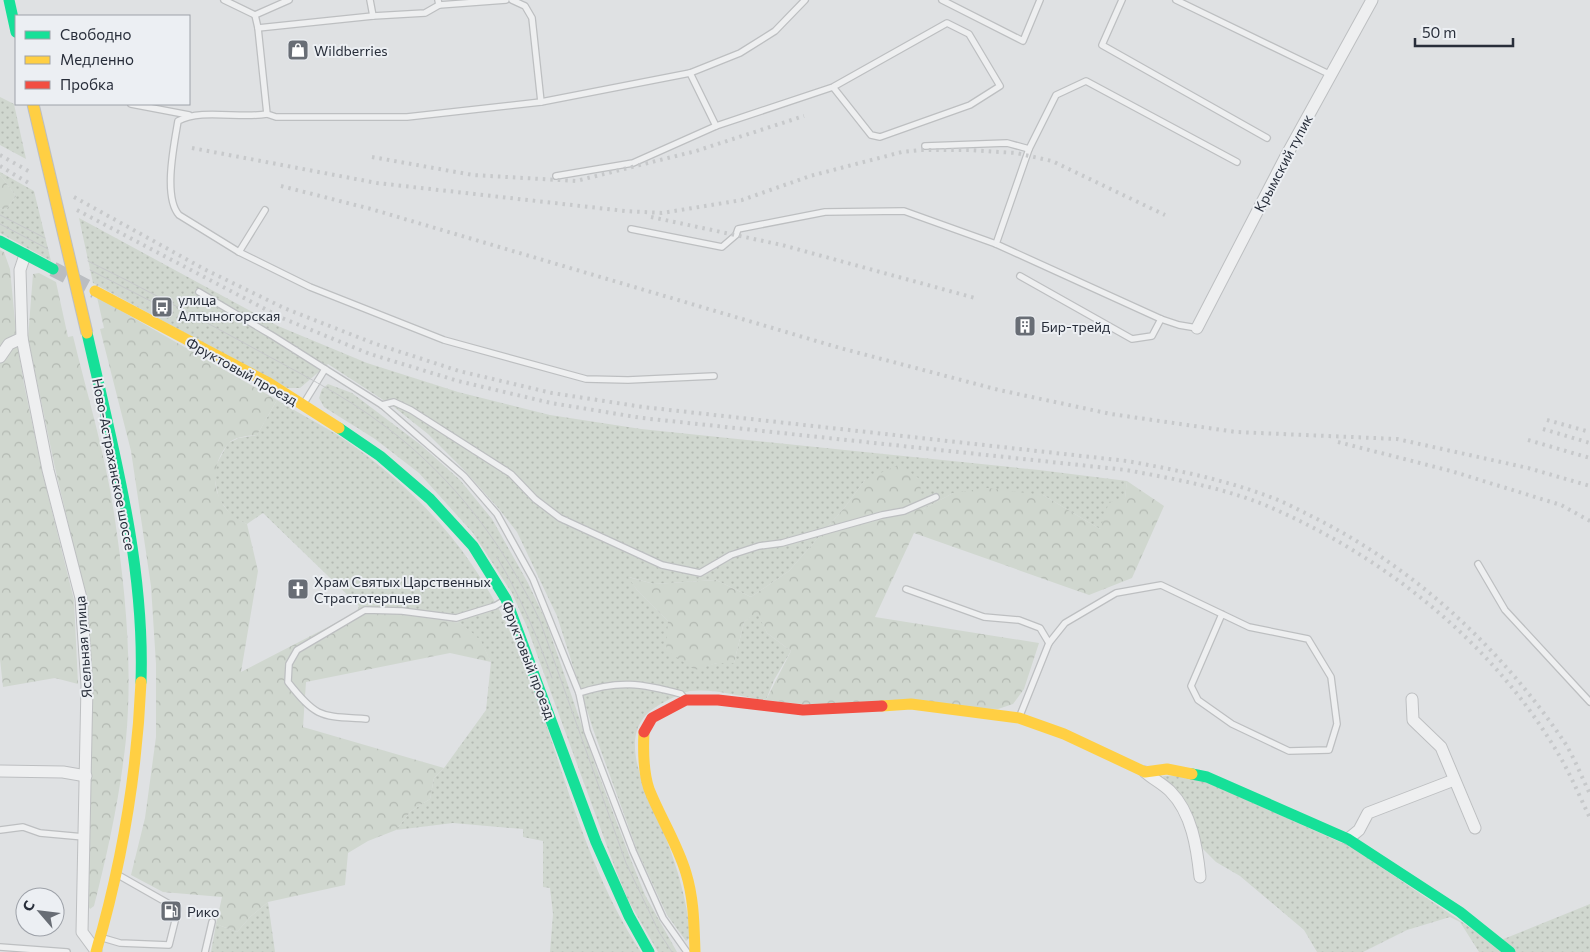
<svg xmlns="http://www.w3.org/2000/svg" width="1590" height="952" font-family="Commissioner,sans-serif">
	<defs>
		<pattern id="green-dots" width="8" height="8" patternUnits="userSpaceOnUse" patternTransform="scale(1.25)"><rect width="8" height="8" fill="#d0d7cf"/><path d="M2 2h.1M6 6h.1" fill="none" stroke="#b3b9b2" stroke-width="1.8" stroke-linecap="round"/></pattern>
		<pattern id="forest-crowns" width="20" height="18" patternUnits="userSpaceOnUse" patternTransform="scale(1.25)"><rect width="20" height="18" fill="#d0d7cf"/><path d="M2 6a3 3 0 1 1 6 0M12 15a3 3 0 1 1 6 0" fill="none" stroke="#b3b9b2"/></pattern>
	</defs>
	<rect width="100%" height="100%" fill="#dfe1e3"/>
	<g fill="url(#green-dots)">
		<polygon points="0,97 14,104 26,159 0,145"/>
		<polygon points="0,172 34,191 51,261 0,233 0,208 6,210 16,196 0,175"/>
		<path d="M 79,218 L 278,326 L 367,363 L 458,392 L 550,415 L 641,429 L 1039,470 L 1127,481 L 1125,498 L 1100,529 L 1043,495 L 953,493 L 922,510 L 865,480 L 845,507 L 789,571 L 751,597 L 716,580 L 654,584 L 629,577 L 637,590 L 668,621 L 695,669 L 717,663 L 734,663 L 744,622 L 757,611 L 767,633 L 791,651 L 774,680 L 766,700 C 742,697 714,688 690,691 C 680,693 668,700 659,705 C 609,733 650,796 665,835 C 677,868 688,902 690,938 L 686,941 L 667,915 L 637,850 L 593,729 L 557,616 L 517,532 L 499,509 L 464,470 L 428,434 L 394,407 L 328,364 L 300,388 L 287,388 L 93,283 Z"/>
		<polygon points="328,384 352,393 421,445 460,480 492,519 528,583 546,621 597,770 631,860 645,895 677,952 658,952 628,900 615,868 527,627 512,593 473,533 419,473 375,439 324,407 319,398 322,389"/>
		<path d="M 277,400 C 303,416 331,429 355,447 C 448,515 499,589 537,697 C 567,784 590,875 641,952 L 550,952 L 553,914 L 550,888 L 543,887 L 543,841 L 523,837 L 523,829 L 453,823 L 396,830 L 411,811 L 430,799 L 434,778 L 444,768 L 486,710 L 491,662 L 480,640 L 460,623 L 401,614 L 357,612 L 359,606 L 263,513 L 247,524 L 233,518 L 219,499 L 213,471 L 228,443 L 239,438 L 257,435 Z"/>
		<polygon points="1191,775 1353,848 1506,952 1479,952 1460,922 1450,917 1407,930 1363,952 1317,952 1304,930 1240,876 1216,862 1203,849 1163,776"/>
		<polygon points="268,902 275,952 211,952 216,924 237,932 250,917"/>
		<polygon points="1590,904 1590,952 1516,952 1501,940"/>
	</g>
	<g fill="url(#forest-crowns)">
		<polygon points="0,175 16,196 6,210 0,208"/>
		<polygon points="0,250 4,252 10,269 17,343 24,384 42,471 74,600 78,684 55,678 3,687 0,659"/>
		<path d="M 39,273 L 56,282 L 68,337 L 73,336 C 87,394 105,453 114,513 C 125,586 133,665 126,739 C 120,796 108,851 94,906 L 90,909 L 87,904 L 86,598 L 55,468 L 28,338 L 33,274 Z"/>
		<path d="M 97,297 L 277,400 L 257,435 C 247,436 234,437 228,444 C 205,471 214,511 247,524 L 258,571 L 241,672 L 357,612 L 401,614 L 460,623 L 480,639 L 491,662 L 450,653 L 306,682 L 303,727 L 444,768 L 434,778 L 430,799 L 411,811 L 396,830 L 368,841 L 348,853 L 345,885 L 268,902 L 250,917 L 237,932 L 216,924 L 222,897 L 163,892 L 131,875 L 145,818 L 156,737 L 156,664 L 151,586 L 131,451 L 100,329 L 104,328 Z"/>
		<polygon points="898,465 920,479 922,510 953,493 987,488 1043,495 1100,529 1109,502 1125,498 1127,481 1164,506 1132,578 1089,595 914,533 875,617 1039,643 1024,689 1013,704 998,709 801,704 766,700 791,651 767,633 757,612 744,622 734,663 717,663 695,670 666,650 668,621 637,590 628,577 654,584 716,580 751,597 789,571 845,507 865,480"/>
	</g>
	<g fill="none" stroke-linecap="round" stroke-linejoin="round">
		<polyline stroke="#babdc1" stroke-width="15" stroke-dasharray="15 8" stroke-linecap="butt" points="53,269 95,291"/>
		<g stroke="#bdbfc1" stroke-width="8">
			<g id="lane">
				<polyline points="224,0 255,15"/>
				<polyline points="289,0 255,15 258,28 373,16 425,13 439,5 438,0"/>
				<polyline points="370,0 373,16"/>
				<polyline points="512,0 525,6 532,18 541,102"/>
				<polyline points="942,0 1023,41 1040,0"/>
				<polyline points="1122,0 1102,45 1267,138"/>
				<polyline points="1176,0 1331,75"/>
				<polyline points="439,5 506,0"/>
				<polyline points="258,28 267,114 276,117 407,117 541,102 690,73 740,53 775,31 805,0"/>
				<polyline points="690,73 716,126"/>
				<polyline points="131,104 189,115"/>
				<path d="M 267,114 C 240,119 201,108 178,121 C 174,145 163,197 179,215 L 239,252 L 310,287 L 444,340 L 586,379 L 628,380 L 714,376"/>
				<polyline points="925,146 1007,143 1029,149 1056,95 1086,81 1237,162"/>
				<polyline points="1029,149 996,244 1161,319 1179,325 1197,328"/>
				<polyline points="556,176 633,163 716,126 833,87 947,23 969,34 1000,86 970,105 880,137 871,135 833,87"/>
				<polyline points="631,229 722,247 736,235 738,229 825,212 904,211 996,244"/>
				<polyline points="239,252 265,210"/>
				<polyline points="1020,276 1132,339 1152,336 1161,319"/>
				<polyline points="199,292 273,336 382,405 464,476 497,514 533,579 579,693 587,731 633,851 663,918 687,952"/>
				<polyline points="304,403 325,369"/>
				<polyline points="382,405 394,402 411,410 511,474 535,499 560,518 662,565 700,573 731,555 759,546 782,543 882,515 904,511 936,497"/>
				<polyline points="1478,564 1505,610 1590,702"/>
				<polyline points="906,589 984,617 1019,620 1040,628 1049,643"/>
				<path d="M 579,693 C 618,680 641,683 681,694 L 686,700"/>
				<polyline points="1019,718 1049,643 1065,623 1116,593 1161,585 1249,627 1308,639 1331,677 1337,724 1329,750 1289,751 1232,724 1198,700 1191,686 1222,614"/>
				<path d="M 366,719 C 321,716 317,719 288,682 L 289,664 L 297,650 L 365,610 L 402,611 L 456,618 L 495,606 L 505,600"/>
				<polyline points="0,830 23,827 40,833 84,837"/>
				<polyline points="103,938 120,943 169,945 178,909 120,876"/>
				<polyline points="0,947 67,952"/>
				<polyline points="205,952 212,922"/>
			</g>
		</g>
		<g stroke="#bdbfc1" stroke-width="13">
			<g id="street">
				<polyline points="25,255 20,270 22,338 48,470 81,598 87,685 82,932 96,951"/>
				<polyline points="1197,328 1285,158 1372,0"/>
				<polyline points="0,357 9,344 22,338"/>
				<polyline points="1412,699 1413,720 1441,747 1475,828"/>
				<polyline points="0,771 63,772 86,776"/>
				<path d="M 1145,772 C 1153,779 1163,784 1170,791 C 1192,813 1197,848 1200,877"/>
				<polyline points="1348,839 1359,830 1368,813 1454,780"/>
			</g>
		</g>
		<use href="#lane" stroke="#eeeff0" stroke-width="5.5"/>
		<use href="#street" stroke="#eeeff0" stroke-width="11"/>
		<g stroke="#16e098" stroke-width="11">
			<polyline points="9,0 16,32"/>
			<polyline points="0,241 53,269"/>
			<path d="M 87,333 C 113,448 145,564 141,682"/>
			<polyline points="339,428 380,456 430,499 473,546 506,599 596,842 629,916 649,952"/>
			<polyline points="1192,774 1207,777 1348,839 1460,912 1510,952"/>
		</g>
		<g stroke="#ffcf43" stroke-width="11">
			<polyline points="95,291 267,382 339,428"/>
			<polyline points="882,706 911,704 1019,718 1064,734 1145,772 1167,769 1192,774"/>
			<path d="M 644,732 C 643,751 643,771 649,789 C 660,817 677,843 686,873 C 694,899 694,925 695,952"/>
			<path d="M 96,952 C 122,863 137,775 141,682"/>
		</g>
		<polyline stroke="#f24e42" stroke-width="11" points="644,732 652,718 686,700 718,700 803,710 882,706"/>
		<g stroke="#c7c9cb" stroke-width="1">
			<polyline points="0,215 45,238"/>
			<polyline points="0,224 48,249"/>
			<path d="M 88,261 C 142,287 194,316 246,344 C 293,370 343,394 386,427 C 453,477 505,546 540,621 L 626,863 L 659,932 L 672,952"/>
			<polyline points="90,270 170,311"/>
			<path d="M 497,557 C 520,596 537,635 552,678"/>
		</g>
		<g stroke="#c7c9cb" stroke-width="4" stroke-dasharray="2.5 5" stroke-linecap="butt">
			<polyline points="192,148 377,183 625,211 662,213 742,200 810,176 902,152 920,150 969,150 1016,153 1052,161 1165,215"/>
			<polyline points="0,155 30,172"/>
			<polyline points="372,157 473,175 576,181 696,151 804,116"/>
			<polyline points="0,166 32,185"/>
			<polyline points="281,186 371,209 840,348 999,390 1111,414 1236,432 1397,439 1528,468 1590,486"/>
			<path d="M 74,197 L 204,269 L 284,308 L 373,343 L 459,371 L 552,393 L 643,407 L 1127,461 C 1177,470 1226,480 1273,498 C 1286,503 1299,510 1311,516 C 1414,567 1501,648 1565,743 C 1575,759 1582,778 1590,794"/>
			<path d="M 77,210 L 282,318 L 370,354 L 458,381 L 551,403 L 642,418 L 1126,470 C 1175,479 1226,488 1272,508 C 1386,558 1491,642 1556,750 C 1569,771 1579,795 1590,818"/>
			<polyline points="651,217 782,245 975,298"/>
			<polyline points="1547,420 1590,432"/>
			<polyline points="1543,429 1590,443"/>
			<polyline points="1528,440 1590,458"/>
			<polyline points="1338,442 1451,471 1561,505 1590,521"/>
		</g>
		<g stroke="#bcbec1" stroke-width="13" stroke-linecap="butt">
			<polyline id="slow-bridge" points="33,104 87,333"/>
		</g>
		<use href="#slow-bridge" stroke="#ffcf43" stroke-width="11"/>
	</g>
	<defs>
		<g id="shop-square" transform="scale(1.125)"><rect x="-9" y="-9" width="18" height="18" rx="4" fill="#686d75" stroke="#eceff3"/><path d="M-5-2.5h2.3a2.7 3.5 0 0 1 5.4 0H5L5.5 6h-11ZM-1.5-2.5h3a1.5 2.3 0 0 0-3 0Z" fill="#fff"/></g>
		<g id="bus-square" transform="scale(1.125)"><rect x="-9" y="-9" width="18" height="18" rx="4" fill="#686d75" stroke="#eceff3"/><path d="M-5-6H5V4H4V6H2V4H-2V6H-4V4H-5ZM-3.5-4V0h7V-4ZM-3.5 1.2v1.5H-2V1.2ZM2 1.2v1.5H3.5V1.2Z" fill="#fff"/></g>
		<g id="building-square" transform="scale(1.125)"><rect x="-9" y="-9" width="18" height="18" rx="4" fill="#686d75" stroke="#eceff3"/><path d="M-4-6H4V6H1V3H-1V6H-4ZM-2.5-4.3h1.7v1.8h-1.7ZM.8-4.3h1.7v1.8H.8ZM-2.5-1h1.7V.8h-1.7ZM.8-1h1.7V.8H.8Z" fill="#fff"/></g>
		<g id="church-square" transform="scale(1.125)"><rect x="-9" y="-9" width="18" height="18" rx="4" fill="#686d75" stroke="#eceff3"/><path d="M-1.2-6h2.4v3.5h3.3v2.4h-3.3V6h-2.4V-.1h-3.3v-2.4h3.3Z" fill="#fff"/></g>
		<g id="fuel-square" transform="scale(1.125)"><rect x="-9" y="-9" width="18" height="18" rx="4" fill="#686d75" stroke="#eceff3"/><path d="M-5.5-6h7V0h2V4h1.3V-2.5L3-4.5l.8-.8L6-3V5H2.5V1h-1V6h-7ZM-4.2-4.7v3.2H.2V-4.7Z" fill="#fff"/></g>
	</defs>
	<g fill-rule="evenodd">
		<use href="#shop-square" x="298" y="50"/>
		<use href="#bus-square" x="162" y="307"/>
		<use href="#building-square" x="1025" y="326"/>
		<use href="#church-square" x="298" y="589"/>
		<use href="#fuel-square" x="171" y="911"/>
	</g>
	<g text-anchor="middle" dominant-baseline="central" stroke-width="4" stroke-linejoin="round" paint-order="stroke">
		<g font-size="14" fill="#282e3a" stroke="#eceff3" text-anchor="start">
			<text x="314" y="50">Wildberries</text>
			<text x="178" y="299">улица<tspan x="178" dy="16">Алтыногорская</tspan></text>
			<text x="1041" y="326">Бир-трейд</text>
			<text x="314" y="581">Храм Святых Царственных<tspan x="314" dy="16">Страстотерпцев</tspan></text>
			<text x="187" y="911">Рико</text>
		</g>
		<g font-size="14" fill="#282e3a" stroke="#eceff3">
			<text transform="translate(1283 163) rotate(-62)">Крымский тупик</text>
			<text transform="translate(242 371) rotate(29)">Фруктовый проезд</text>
			<text transform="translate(114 464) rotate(79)">Ново-Астраханское шоссе</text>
			<text transform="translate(83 647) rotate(-94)">Ясельная улица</text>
			<text transform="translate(529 660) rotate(69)">Фруктовый проезд</text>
		</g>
	</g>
	<rect x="15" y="15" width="175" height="90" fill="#eceff3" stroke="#9ea2a9"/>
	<rect x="25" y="31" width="25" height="8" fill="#16e098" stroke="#9ea2a9"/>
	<text x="60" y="40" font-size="15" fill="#282e3a">Свободно</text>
	<rect x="25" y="56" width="25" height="8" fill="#ffcf43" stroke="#9ea2a9"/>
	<text x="60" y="65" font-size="15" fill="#282e3a">Медленно</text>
	<rect x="25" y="81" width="25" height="8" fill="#f24e42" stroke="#9ea2a9"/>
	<text x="60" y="90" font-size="15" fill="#282e3a">Пробка</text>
	<g transform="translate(40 912) rotate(298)"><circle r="24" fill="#eceff3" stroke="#9ea2a9"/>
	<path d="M0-4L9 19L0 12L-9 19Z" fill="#686d75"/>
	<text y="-8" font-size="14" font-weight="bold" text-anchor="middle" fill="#282e3a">С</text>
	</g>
	<path d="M1415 38v8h98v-8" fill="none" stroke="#282e3a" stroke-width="2.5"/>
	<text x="1422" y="38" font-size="15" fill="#282e3a" stroke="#eceff3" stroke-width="4" paint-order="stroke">50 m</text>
</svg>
